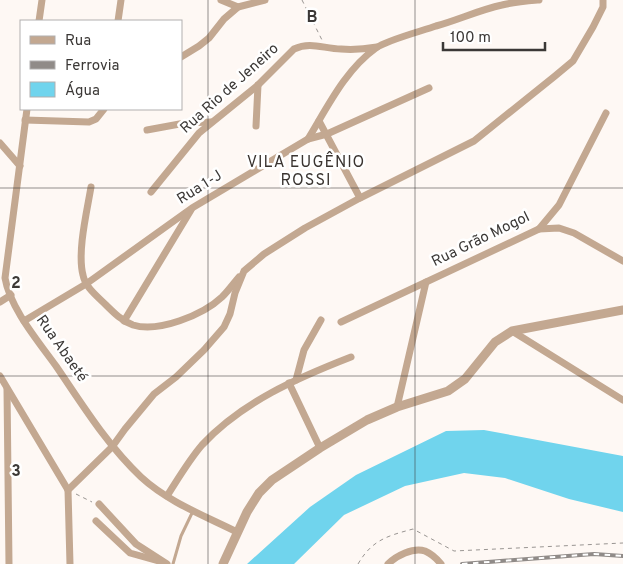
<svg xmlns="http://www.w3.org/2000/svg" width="623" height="564" font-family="Overpass,sans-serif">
	<rect width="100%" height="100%" fill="#fef8f4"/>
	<polygon fill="#70d4ed" points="484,430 623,456 623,512 569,499 505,478 464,473 405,486 344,515 294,564 247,564 310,507 356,475 446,431"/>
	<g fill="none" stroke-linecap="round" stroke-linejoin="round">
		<g stroke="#999592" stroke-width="1" stroke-dasharray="4 4" stroke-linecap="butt">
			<polyline points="302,0 322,40"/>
			<polyline points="76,494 92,502"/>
			<path d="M 358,564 C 372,540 387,536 413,529 L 454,551 L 623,543"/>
		</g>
		<polyline stroke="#c3a891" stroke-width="3" points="173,564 181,536 193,511"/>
		<g stroke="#c3a891" stroke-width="7">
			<polyline points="221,0 238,7"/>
			<polyline points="39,21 42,0"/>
			<polyline points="118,21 121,0"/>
			<polyline points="181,57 199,46 209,38 224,19 238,7 265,0"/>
			<path d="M 27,109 L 5,278 C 10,308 38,341 56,366 C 82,404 107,445 141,477 C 168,502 205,516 237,532"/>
			<polyline points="25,120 89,122 96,119 104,109"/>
			<polyline points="319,121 360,198"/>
			<polyline points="256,126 258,85"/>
			<polyline points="147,130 185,123 211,122"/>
			<path d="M 308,139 C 327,108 345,70 376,48 C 387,40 422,31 436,26 C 458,20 479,10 502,5 C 514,2 527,1 539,0"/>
			<polyline points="0,143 20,166"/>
			<path d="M 91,187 C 87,211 77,252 83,275 C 85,287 97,296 106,305 C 114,313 122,321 133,325 C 158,333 203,315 222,297 C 228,291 233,284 239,277"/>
			<path d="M 151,192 L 199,133 L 257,86 L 294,49 C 311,41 324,49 341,49 C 353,50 365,49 377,47"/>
			<polyline points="539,229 559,228 574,233 623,261"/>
			<polyline points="0,302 11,295"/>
			<polyline points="24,321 86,284 192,208 308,139 327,134 429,88"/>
			<polyline points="124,321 191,210"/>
			<polyline points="341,322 539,229 559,205 606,113"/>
			<polyline points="512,331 623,400"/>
			<polyline points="0,376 68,490 70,564"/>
			<polyline points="296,380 304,350 321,320"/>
			<polyline points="289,383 320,448"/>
			<polyline points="7,389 9,564"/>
			<polyline points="397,407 426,282"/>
			<polyline points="68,490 112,447 125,429 154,394 176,377 204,350 224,327 230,314 235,293 244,271 264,254 305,228 360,198 474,141 555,76 573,61 593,27 603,7 603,0"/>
			<path d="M 167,496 C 178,479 189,460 202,445 C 242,402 297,378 351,357"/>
			<polyline points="99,504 136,544 167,564"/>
			<polyline points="96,521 130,553 159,561"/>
			<path d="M 388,564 C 396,556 413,547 425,551 C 432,554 437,559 441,564"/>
		</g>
		<polyline stroke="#c3a891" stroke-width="9" points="223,564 247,512 259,493 272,480 320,448 367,420 397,407 448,391 465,379 495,342 512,331 623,310"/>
		<g stroke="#908b88" stroke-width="4">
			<polyline id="rail" points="462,564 594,554 623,556"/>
		</g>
		<use href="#rail" stroke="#fff" stroke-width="2" stroke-dasharray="5.5" stroke-linecap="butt"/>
	</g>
	<path fill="none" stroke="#3b3836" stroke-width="1" stroke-opacity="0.55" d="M 208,0 L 208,564M 415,0 L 415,564M 0,188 L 623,188M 0,376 L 623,376"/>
	<g text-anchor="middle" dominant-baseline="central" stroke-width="5" stroke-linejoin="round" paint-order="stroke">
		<g font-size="15" fill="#3b3836" stroke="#fff">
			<text transform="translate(230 89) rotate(-42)">Rua Rio de Jeneiro</text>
			<text transform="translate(200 188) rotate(-32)">Rua 1-J</text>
			<text transform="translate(481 240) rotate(-26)">Rua Grão Mogol</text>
			<text transform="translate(61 349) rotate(55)">Rua Abaeté</text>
		</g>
		<g font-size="16" letter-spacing="1" fill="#3a3430" stroke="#fff">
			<text x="306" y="163">VILA EUGÊNIO<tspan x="306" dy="18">ROSSI</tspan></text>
		</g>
	</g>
	<g font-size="16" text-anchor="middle" font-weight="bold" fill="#3b3836" stroke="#fff" stroke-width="5" stroke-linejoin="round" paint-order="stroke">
		<text x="312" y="22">B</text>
		<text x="16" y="288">2</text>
		<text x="16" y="476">3</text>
	</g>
	<rect x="20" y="20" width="162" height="90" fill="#ffffff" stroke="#b1afaf"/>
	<rect x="30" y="36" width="25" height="8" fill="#c3a891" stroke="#b1afaf"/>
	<text x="65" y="45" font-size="15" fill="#3b3836">Rua</text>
	<rect x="30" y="61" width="25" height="8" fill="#908b88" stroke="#b1afaf"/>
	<text x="65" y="70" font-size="15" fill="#3b3836">Ferrovia</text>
	<rect x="30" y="82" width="25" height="15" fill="#70d4ed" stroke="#b1afaf"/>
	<text x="65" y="95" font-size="15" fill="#3b3836">Água</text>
	<path d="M443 42v8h102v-8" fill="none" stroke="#3b3836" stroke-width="2.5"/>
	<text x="450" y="42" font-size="15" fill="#3b3836" stroke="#ffffff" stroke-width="4" paint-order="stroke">100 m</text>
</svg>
